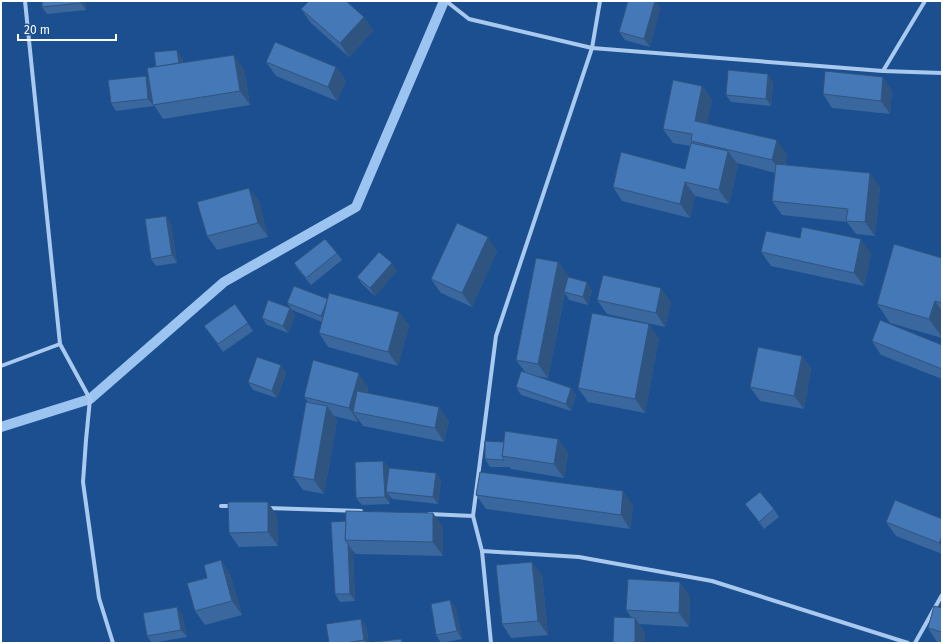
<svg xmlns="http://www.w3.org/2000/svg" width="943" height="644" font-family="'Fira Sans',sans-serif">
	<rect width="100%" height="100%" fill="#1b4f8f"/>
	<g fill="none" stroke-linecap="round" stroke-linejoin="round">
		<polyline stroke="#9cc4f0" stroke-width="10" points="1,427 90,399 224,282 356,207 444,1"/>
		<g stroke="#a9c9ee" stroke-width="4">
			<polyline points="25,1 60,344 90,399 86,440 83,482 99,598 113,643"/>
			<polyline points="446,1 469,19 592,48 883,71 942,73"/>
			<polyline points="883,71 925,1"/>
			<polyline points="1,366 60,344"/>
			<polyline points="221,506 233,506"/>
			<polyline points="267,508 361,511"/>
			<polyline points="429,514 473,516"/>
			<polyline points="482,551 579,557 712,581 908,643"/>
			<polyline points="491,643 482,551 473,516 496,336 592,48 600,1"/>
			<polyline points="915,643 942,595"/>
		</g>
	</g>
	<g fill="#3a679d">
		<polygon points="85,1 86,10 47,14 42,7"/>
		<polygon points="660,8 650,47 625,40 619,32"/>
		<polygon points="301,9 364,17 373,31 349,57 311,23"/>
		<polygon points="182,57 183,62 244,69 250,105 163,119 154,105 154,106 116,111 111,103 146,76 149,81 156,67"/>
		<polygon points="266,62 336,67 346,81 337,101 276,76"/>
		<polygon points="773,82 771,106 731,102 726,95"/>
		<polygon points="702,86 712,100 707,123 787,154 785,164 880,187 875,236 856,234 847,222 782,215 772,201 775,173 737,163 738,165 729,204 695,196 690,218 622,201 613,187 685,169 690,146 673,143 663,129"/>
		<polygon points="892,91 890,114 832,108 823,94"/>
		<polygon points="249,188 259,202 268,237 217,250 207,236"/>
		<polygon points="171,224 177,263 156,266 151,259"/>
		<polygon points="497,251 472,307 441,293 431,279"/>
		<polygon points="761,252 871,253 864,286 771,266"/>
		<polygon points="337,253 342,260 311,285 299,271 294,263"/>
		<polygon points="942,258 942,338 890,323 877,304"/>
		<polygon points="558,262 568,276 566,286 592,290 588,305 569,300 565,293 548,378 536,376 571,388 576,395 571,411 521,395 516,387 525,372 516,360"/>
		<polygon points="397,271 375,296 362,284 357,277"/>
		<polygon points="327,299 399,312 409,326 398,366 328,347 319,333 322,322 292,310 287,303"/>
		<polygon points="597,300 671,302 665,327 607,314"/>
		<polygon points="235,304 253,331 223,352 204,326"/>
		<polygon points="290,308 295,316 288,333 267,325 262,318"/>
		<polygon points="659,338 645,413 588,402 578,388"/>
		<polygon points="872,341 942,345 942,379 881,355"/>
		<polygon points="802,356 811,369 804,409 760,401 750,387"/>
		<polygon points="281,365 286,373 277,398 253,390 248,382"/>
		<polygon points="368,387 367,393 439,407 449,421 444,442 363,426 359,420 358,422 334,416 337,420 324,494 303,490 293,476 308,402 304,397"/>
		<polygon points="558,439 568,453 564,478 511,469 509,467 490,467 485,459 504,442"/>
		<polygon points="383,461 389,468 436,473 441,480 438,504 392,499 390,496 390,504 362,505 356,498"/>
		<polygon points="476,495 633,505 630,529 486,509"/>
		<polygon points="745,504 774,509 779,517 764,529"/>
		<polygon points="277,516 278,546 239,547 229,533"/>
		<polygon points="942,519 942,554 896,536 886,522"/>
		<polygon points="331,522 443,527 443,556 355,554 353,551 355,601 340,602 335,594"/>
		<polygon points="221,560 230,574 242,615 205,625 195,611 207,578"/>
		<polygon points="542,575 548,635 511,638 502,624"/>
		<polygon points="690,596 689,627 639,624 645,632 632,618 626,610"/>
		<polygon points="456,608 462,639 441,643 436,635"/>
		<polygon points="942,608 942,643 937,642 928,628"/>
		<polygon points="182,614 187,637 152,643 147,636"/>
		<polygon points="366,626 369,643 401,639 404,643 329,643"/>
	</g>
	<g fill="#305480">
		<polygon points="81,1 85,1 86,10 81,3"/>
		<polygon points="655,1 656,1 660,8 650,47 644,39"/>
		<polygon points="364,17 373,31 349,57 340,43"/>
		<polygon points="177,50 182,57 185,75 180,68"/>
		<polygon points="234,55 244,69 250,105 240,91"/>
		<polygon points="336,67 346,81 337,101 328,87"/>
		<polygon points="768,74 773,82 771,106 766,99"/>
		<polygon points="146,76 151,83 154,106 148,99"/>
		<polygon points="883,77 892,91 890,114 881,101"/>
		<polygon points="702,86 712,100 705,134 695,121"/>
		<polygon points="777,140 787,154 782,174 772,160"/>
		<polygon points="728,151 738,165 729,204 719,190"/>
		<polygon points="870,173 880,187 875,236 865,222"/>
		<polygon points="685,182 695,196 690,218 680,204"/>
		<polygon points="249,188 259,202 268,237 258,223"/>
		<polygon points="166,216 171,224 177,263 172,255"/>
		<polygon points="488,237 497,251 472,307 462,293"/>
		<polygon points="861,239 871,253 864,286 854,273"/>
		<polygon points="558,262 568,276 548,378 538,364"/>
		<polygon points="392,263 397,271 375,296 370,288"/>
		<polygon points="587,282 592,290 588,305 583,297"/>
		<polygon points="661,288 671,302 665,327 656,313"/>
		<polygon points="328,299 326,323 321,316"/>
		<polygon points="935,301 942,311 942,337 929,319"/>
		<polygon points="290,308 295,316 288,333 283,326"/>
		<polygon points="399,312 409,326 398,366 388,352"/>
		<polygon points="649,324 659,338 645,413 635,399"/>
		<polygon points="802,356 811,369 804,409 794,396"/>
		<polygon points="281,365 286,373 277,398 272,391"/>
		<polygon points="359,373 368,387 361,413 353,412 359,420 358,422 349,408"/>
		<polygon points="571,388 576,395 571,411 566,404"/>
		<polygon points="327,406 337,420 324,494 314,480"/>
		<polygon points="439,407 449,421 444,442 435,428"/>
		<polygon points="558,439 568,453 564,478 554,464"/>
		<polygon points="383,461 389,468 386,492 390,496 390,504 385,497"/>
		<polygon points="436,473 441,480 438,504 433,497"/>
		<polygon points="623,491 633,505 630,529 621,515"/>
		<polygon points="268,502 277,516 278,546 268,532"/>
		<polygon points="433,513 443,527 443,556 433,542"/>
		<polygon points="942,537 942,547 939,543"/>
		<polygon points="348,544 353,551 355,601 350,594"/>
		<polygon points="221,560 230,574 242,615 232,601"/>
		<polygon points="532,562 542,575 548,635 538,621"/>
		<polygon points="680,582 690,596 689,627 679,613"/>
		<polygon points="450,600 456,608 462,639 457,631"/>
		<polygon points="177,607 182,614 187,637 181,630"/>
		<polygon points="635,618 645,632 645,643 635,643"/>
		<polygon points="361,619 366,626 369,643 366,643 364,640"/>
	</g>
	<g fill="#4478b7" stroke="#305480">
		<polygon points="42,1 81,1 81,3 42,7"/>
		<polygon points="309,1 346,1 364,17 340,43 301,9"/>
		<polygon points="628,1 655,1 644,39 619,32"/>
		<polygon points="275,42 336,67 328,87 266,62"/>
		<polygon points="177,50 179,63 156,67 154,52"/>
		<polygon points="234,55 240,91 153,105 147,68"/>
		<polygon points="728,70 768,74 766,99 726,95"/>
		<polygon points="825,71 883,77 881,101 823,94"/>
		<polygon points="146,76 148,99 111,103 108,80"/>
		<polygon points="673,80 702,86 695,121 777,140 772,160 691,141 692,134 663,129"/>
		<polygon points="691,143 728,151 719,190 685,182 680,204 613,187 621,152 685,169"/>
		<polygon points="776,164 870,173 865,222 846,221 848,209 772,201"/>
		<polygon points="249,188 258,223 207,236 197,202"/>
		<polygon points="166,216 172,255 151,259 145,219"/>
		<polygon points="457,223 488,237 462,293 431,279"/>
		<polygon points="802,227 861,239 854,273 761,252 766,231 800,238"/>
		<polygon points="325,239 337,253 306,278 294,263"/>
		<polygon points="894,244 942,258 942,303 935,301 929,319 877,304"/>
		<polygon points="379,252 392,263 370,288 357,277"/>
		<polygon points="536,258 558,262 538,364 516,360"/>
		<polygon points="603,275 661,288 656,313 597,300"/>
		<polygon points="568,277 587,282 583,297 564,292"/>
		<polygon points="294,286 328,299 321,316 287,303"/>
		<polygon points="329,293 399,312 388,352 319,333"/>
		<polygon points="268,300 290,308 283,326 262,318"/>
		<polygon points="235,304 248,323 218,344 204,326"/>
		<polygon points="592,313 649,324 635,399 578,388"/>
		<polygon points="880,320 942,345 942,369 872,341"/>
		<polygon points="758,347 802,356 794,396 750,387"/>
		<polygon points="257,357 281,365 272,391 248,382"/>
		<polygon points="313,360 359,373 349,408 304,397"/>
		<polygon points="521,371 571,388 566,404 516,387"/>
		<polygon points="357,391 439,407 435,428 353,412"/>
		<polygon points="306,402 327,406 314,480 293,476"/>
		<polygon points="505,431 558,439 554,464 502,456"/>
		<polygon points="485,441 504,442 502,456 504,460 485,459"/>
		<polygon points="383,461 385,497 356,498 355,462"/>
		<polygon points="389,468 436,473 433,497 386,492"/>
		<polygon points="480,472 623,491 621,515 476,495"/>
		<polygon points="760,492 774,509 759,522 745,504"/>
		<polygon points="895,500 942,519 942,537 939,543 886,522"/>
		<polygon points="228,502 268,502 268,532 229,533"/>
		<polygon points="346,511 433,513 433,542 345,540"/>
		<polygon points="346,521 345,540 348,544 350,594 335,594 331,522"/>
		<polygon points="221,560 232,601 195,611 187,583 207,578 204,565"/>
		<polygon points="532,562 538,621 502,624 496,565"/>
		<polygon points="628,579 680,582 679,613 626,610"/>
		<polygon points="450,600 457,631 436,635 431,604"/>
		<polygon points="934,606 942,608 942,632 928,628"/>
		<polygon points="177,607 181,630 147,636 143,613"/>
		<polygon points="614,617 635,618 635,643 613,643"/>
		<polygon points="361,619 364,640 345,643 329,643 326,624"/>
		<polygon points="401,639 402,643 365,643"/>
	</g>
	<rect width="943" height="644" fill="none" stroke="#ffffff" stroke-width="4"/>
	<path d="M18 34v6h98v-6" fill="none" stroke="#ffffff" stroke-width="2"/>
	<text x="24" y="34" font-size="12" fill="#ffffff" stroke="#1b4f8f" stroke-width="3" paint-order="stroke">20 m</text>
</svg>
